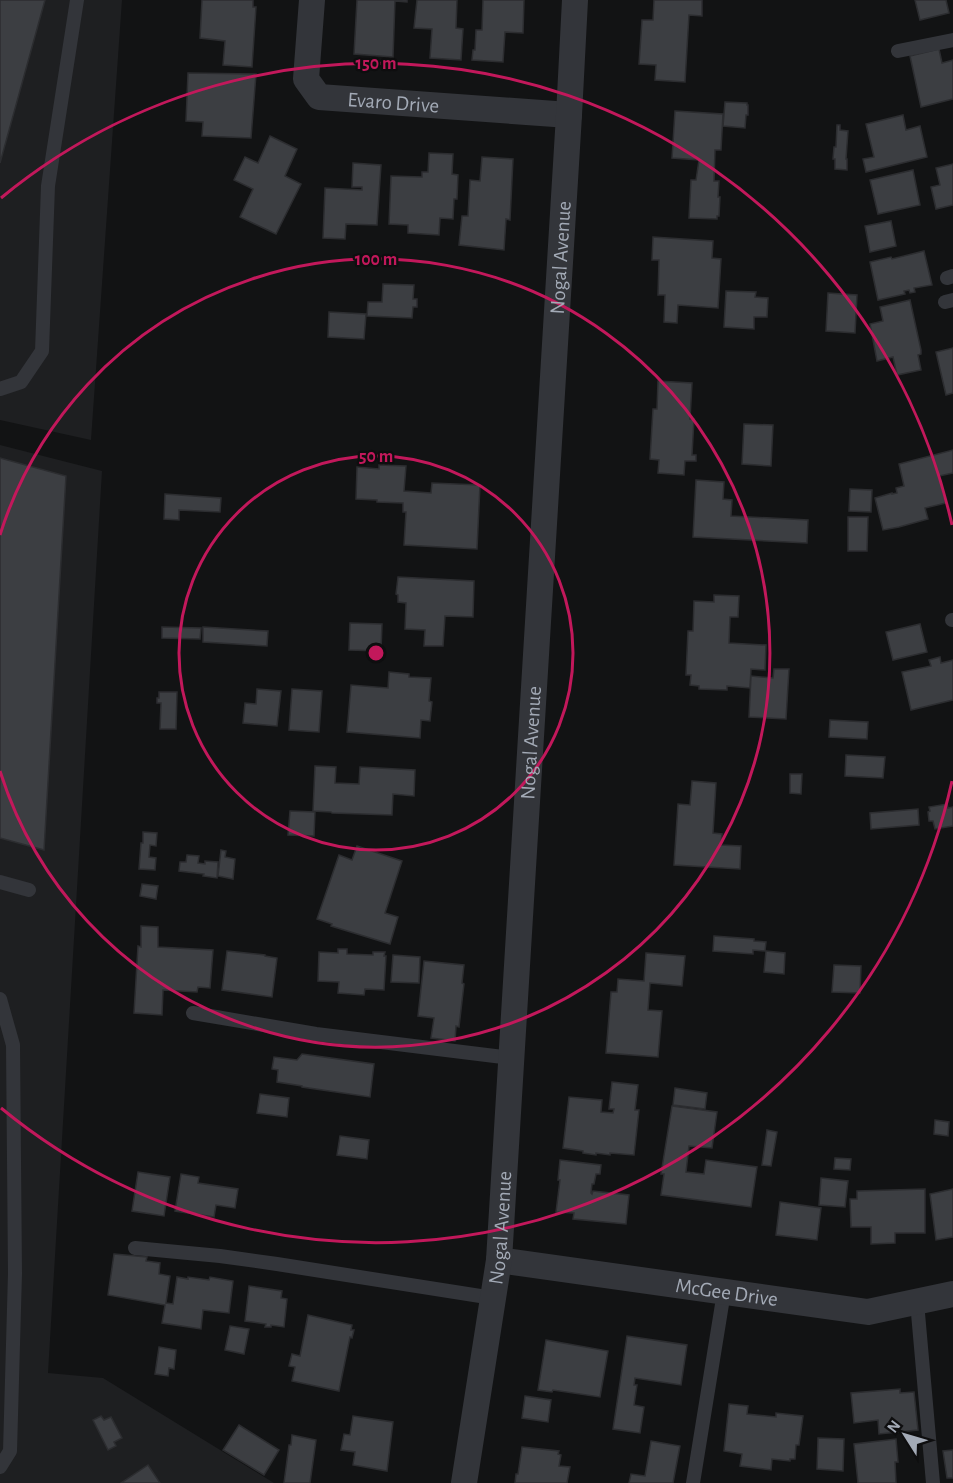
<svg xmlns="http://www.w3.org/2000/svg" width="953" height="1483" font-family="'Alegreya Sans',sans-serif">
	<rect width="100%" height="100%" fill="#121314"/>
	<g fill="#1e1f21">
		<polygon points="0,0 122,0 91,440 0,420"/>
		<polygon points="0,445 102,471 48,1373 103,1378 274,1483 0,1483"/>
	</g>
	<g fill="#3c3e42" stroke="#2c2d30" stroke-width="1.5">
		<polygon points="0,0 45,0 0,163"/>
		<polygon points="202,0 253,0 253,7 256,7 252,67 223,65 225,41 200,38"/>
		<polygon points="357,0 407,0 407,2 395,1 393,57 354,54"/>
		<polygon points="417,0 457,0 456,28 463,29 461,60 430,58 432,29 414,28"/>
		<polygon points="483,0 524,0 523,33 505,32 503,62 472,60 473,50 475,50 476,30 482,30"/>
		<polygon points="654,0 702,0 702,16 689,15 685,82 655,80 656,65 639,64 642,20 653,20"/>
		<polygon points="915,0 946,0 949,13 920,20"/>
		<polygon points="939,49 942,63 953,60 953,99 921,107 910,56"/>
		<polygon points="188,73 256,74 251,138 202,136 203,122 186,121"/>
		<polygon points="725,102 747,103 747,105 748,105 748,115 746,115 745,128 723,126"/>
		<polygon points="675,111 723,114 721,150 715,150 714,181 719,181 718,197 720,197 719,216 717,216 717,219 689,218 691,180 696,180 699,160 672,158"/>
		<polygon points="903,115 906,130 920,126 927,157 866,172 863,159 874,157 866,124"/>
		<polygon points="837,125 840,125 840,130 848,131 846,159 847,159 847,170 835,169 835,159 833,159 834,147 836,147"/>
		<polygon points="270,136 297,149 285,176 301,184 276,234 240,217 253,189 234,180 245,157 258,163"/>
		<polygon points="429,153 453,154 452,174 458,175 457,199 454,199 453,219 440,218 439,235 408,233 408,225 389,224 391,176 422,177 422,172 428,172"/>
		<polygon points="482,157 513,159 510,220 506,219 504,250 459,245 462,216 468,216 470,180 480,181"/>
		<polygon points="353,163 381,165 377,225 346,224 345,239 323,238 325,188 362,190 362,187 352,187"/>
		<polygon points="953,164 953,205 936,209 931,187 940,185 936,168"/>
		<polygon points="913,170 920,205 878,214 870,180"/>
		<polygon points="891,221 896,246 870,252 865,226"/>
		<polygon points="653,237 713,241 712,258 721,259 718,308 678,305 677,323 664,322 665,295 658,295 659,260 652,260"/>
		<polygon points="924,251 932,285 914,288 915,292 910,293 909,290 904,291 905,294 878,300 870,262 891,257 892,259"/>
		<polygon points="383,284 414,285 413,299 417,299 417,307 413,307 412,318 367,316 368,302 382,302"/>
		<polygon points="726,291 756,292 755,297 768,298 767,317 754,317 754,329 724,327"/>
		<polygon points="828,293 857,295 855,333 826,331"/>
		<polygon points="910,300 921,350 921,354 918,355 921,370 897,375 893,357 877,361 870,324 883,321 880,307"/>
		<polygon points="329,312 366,314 364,339 328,337"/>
		<polygon points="953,348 953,393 946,395 936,352"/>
		<polygon points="658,381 692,383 690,419 694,419 692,455 696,455 696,461 685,461 684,475 658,473 659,460 650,459 653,409 657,409"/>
		<polygon points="744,424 773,425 771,466 742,464"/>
		<polygon points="953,450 953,473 939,476 946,503 925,508 928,519 899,527 883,530 875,498 892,493 892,494 897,493 896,488 904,486 899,464"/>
		<polygon points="0,458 66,476 44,850 0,838"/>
		<polygon points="379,465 406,466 404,491 431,493 432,483 480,485 477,549 404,545 406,512 403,512 403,503 377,502 377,500 356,499 357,467 379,469"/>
		<polygon points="696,480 724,482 723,499 732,500 731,516 808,520 807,543 693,537"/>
		<polygon points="850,489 872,490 871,512 849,511"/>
		<polygon points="165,494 221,498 220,512 179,510 179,520 164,519"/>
		<polygon points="848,517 868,517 867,551 848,551"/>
		<polygon points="398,577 474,581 473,617 445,616 443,646 424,646 425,630 405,629 406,603 398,602 398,595 396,594"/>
		<polygon points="714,595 739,596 738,617 730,617 729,643 766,645 765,670 751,669 750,688 727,686 727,690 699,689 699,686 690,685 691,675 686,675 688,631 693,631 694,601 714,602"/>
		<polygon points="350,623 382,624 381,651 349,650"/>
		<polygon points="920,624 927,652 893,660 886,632"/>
		<polygon points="162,627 201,628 200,639 162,638"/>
		<polygon points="203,627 268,631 267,646 203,642"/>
		<polygon points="940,657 941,663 953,660 953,700 911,710 902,672 931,666 929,660"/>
		<polygon points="774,669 789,669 786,719 749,717 751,676 773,678"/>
		<polygon points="389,672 409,674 409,677 431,678 429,701 432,702 430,721 421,720 420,738 347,732 351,685 388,688"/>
		<polygon points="257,689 281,691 277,726 243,723 245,703 256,704"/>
		<polygon points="292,689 322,691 319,732 289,730"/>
		<polygon points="159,692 177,692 176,729 160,729 161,703 157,703 157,698 159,698"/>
		<polygon points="830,720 868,722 867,739 829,737"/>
		<polygon points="846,755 885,757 883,778 845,776"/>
		<polygon points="315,766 336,767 335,783 359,784 360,767 415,770 414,796 393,794 392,815 332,813 331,812 313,811"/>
		<polygon points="790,774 802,774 801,794 790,793"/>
		<polygon points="692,781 716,783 713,833 722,834 721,845 741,846 740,869 674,865 678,804 690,805"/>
		<polygon points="947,804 948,808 953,807 953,826 935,829 933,821 929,821 928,812 930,811 929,807"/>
		<polygon points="918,809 919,825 871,829 870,813"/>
		<polygon points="290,811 315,812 314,836 288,835"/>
		<polygon points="143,832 157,833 156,846 150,845 149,857 156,858 155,870 139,869 141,843 143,843"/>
		<polygon points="357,846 402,861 385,913 398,917 390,944 331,926 332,924 317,919 339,855 352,860"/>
		<polygon points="221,850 226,851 225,857 235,859 233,879 218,876"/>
		<polygon points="187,855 199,856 198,863 205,864 205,861 218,862 217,878 203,876 204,874 179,871 180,862 186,862"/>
		<polygon points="142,884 158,886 156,899 140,896"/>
		<polygon points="141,926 158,927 158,947 213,950 210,988 198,987 197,992 163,990 162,1015 134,1013 138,946 141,947"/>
		<polygon points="714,936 754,939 754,941 766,942 765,951 753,950 753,954 713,951"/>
		<polygon points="338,949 347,949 347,954 373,955 373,952 385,952 384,956 386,956 384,990 365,989 364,995 338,993 339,982 318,981 319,952 338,953"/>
		<polygon points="227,951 265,955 265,956 277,958 272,997 222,990"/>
		<polygon points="766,951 785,953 784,974 764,972"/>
		<polygon points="646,953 685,956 682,986 650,983 648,1010 662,1011 658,1057 606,1053 611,992 617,992 618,979 644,981"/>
		<polygon points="393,955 420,957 419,983 391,982"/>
		<polygon points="424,961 464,965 462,983 464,984 459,1027 456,1026 455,1041 431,1038 434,1018 418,1016"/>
		<polygon points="834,965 861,966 860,993 832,992"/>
		<polygon points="302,1054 374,1064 370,1097 302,1087 302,1086 277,1082 278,1070 272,1069 274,1057 297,1060"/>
		<polygon points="612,1082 638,1085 635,1110 639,1110 634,1155 610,1153 610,1155 596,1153 596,1155 583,1153 583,1151 563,1148 569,1097 602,1100 601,1112 613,1113 614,1109 609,1109"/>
		<polygon points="675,1088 707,1093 705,1109 673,1105"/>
		<polygon points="260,1094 289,1098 287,1117 257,1113"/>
		<polygon points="672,1106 717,1112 712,1148 689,1146 686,1172 704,1174 706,1160 757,1167 751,1207 661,1195 664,1174 661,1174"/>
		<polygon points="935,1120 949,1122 948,1136 934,1134"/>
		<polygon points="767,1130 777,1132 771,1166 762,1165"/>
		<polygon points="340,1136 369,1140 367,1159 337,1155"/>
		<polygon points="835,1158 851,1159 850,1170 834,1169"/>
		<polygon points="560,1160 601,1165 600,1174 596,1174 594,1184 592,1184 591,1193 592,1194 593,1191 629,1195 626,1224 573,1219 574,1213 556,1212 560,1180 558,1180"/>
		<polygon points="138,1172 170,1177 164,1216 132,1211"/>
		<polygon points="181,1174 199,1177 198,1183 238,1189 235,1208 216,1205 214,1217 175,1211"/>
		<polygon points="821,1178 848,1181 845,1207 819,1205"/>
		<polygon points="925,1189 925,1233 895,1233 895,1243 871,1244 871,1227 851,1227 850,1199 857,1199 857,1191"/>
		<polygon points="953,1189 953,1237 936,1240 930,1194"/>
		<polygon points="780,1202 821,1208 817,1240 776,1235"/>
		<polygon points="114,1254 147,1257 146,1261 160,1263 159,1274 170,1276 166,1303 173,1304 177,1277 188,1279 188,1277 209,1280 210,1277 233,1281 229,1313 203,1310 201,1329 162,1323 165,1305 108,1295"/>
		<polygon points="249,1286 282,1291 281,1298 287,1299 284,1327 271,1325 271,1327 265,1327 266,1324 245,1321"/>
		<polygon points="308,1315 352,1325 351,1330 354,1330 352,1338 350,1337 339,1391 292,1381 295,1367 289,1366 292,1354 300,1356"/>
		<polygon points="230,1326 249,1329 244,1354 225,1350"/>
		<polygon points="627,1336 687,1345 681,1385 635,1378 634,1385 637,1385 634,1405 644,1407 640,1433 613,1429"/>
		<polygon points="546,1340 608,1351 600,1397 553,1390 552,1392 538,1390"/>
		<polygon points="159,1347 176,1350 174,1369 169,1368 168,1376 155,1374"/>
		<polygon points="900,1389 900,1393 914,1392 918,1430 879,1434 878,1420 854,1423 851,1393"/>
		<polygon points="525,1396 551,1400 548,1422 522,1418"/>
		<polygon points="729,1404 748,1406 747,1414 776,1417 776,1413 803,1416 799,1445 796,1445 795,1459 790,1459 790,1461 772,1459 771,1470 740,1466 742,1454 724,1451"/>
		<polygon points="101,1416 104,1420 111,1417 122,1438 114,1442 116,1446 108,1450 93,1420"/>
		<polygon points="353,1416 393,1422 387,1471 353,1465 355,1452 341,1450 344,1434 350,1435"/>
		<polygon points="239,1425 279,1450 264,1475 223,1450"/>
		<polygon points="292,1435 316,1440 310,1483 284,1483 289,1445 291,1445"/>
		<polygon points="818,1438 844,1439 843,1471 817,1469"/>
		<polygon points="896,1439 898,1462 895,1462 896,1483 858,1483 854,1444"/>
		<polygon points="651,1441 680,1446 673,1483 629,1483 631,1474 645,1476"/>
		<polygon points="522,1447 559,1451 558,1454 561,1455 559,1466 570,1467 567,1483 515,1483 516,1474 518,1474"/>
		<polygon points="953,1450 953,1478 947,1478 943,1451"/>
		<polygon points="148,1465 160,1483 121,1483"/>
	</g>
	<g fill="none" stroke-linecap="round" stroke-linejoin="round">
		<g stroke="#33353a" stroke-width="14">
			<polyline points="898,51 953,40"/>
			<polyline points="947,278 953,276"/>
			<polyline points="945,302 953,300"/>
			<polyline points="0,389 21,382 42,351 48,186 77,0"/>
			<polyline points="952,620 953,620"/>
			<polyline points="0,882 29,890"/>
			<polyline points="0,999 13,1045 15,1273 10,1451 0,1467"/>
			<polyline points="193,1013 316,1034 511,1058"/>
			<polyline points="135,1248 220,1256 277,1264 493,1298"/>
			<polyline points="917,1302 933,1483"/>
			<polyline points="693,1483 724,1292"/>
		</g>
		<g stroke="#33353a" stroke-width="26">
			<path id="s1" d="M 312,0 L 306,79 L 319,97 L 569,115"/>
			<path id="s2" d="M 499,1260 L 868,1312 L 953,1294"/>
			<path id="s3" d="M 464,1483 L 499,1260 L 569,115 L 575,0"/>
		</g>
	</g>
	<g fill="none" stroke="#c2185b" stroke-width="3">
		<circle cx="376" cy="653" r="197"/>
		<path d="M0 535A394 394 0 1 1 0 771"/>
		<path d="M952 781A590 590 0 0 1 1 1108M1 198A590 590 0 0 1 952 525"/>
	</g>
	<g text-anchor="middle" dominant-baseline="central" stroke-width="4.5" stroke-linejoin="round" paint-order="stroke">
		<g font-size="21" fill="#a3aab6" stroke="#0e0e0f">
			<text stroke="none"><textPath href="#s1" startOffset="176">Evaro Drive</textPath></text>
			<text stroke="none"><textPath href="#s3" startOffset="1230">Nogal Avenue</textPath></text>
			<text stroke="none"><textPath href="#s3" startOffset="744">Nogal Avenue</textPath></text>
			<text stroke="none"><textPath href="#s3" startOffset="258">Nogal Avenue</textPath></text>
			<text stroke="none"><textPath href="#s2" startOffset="230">McGee Drive</textPath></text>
		</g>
	</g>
	<circle cx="376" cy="653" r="9" fill="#c2185b" stroke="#0e0e0f" stroke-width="3"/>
	<g font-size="18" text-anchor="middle" font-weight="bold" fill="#c2185b" stroke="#0e0e0f" stroke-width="4.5" stroke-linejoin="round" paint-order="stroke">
		<text x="376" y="69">150 m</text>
		<text x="376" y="265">100 m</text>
		<text x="376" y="462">50 m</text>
	</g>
	<g transform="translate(905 1435) rotate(307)" stroke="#0e0e0f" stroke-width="4.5" paint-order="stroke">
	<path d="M0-4.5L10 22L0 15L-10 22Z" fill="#a3aab6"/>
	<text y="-9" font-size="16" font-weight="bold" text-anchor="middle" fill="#a3aab6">N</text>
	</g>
</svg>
